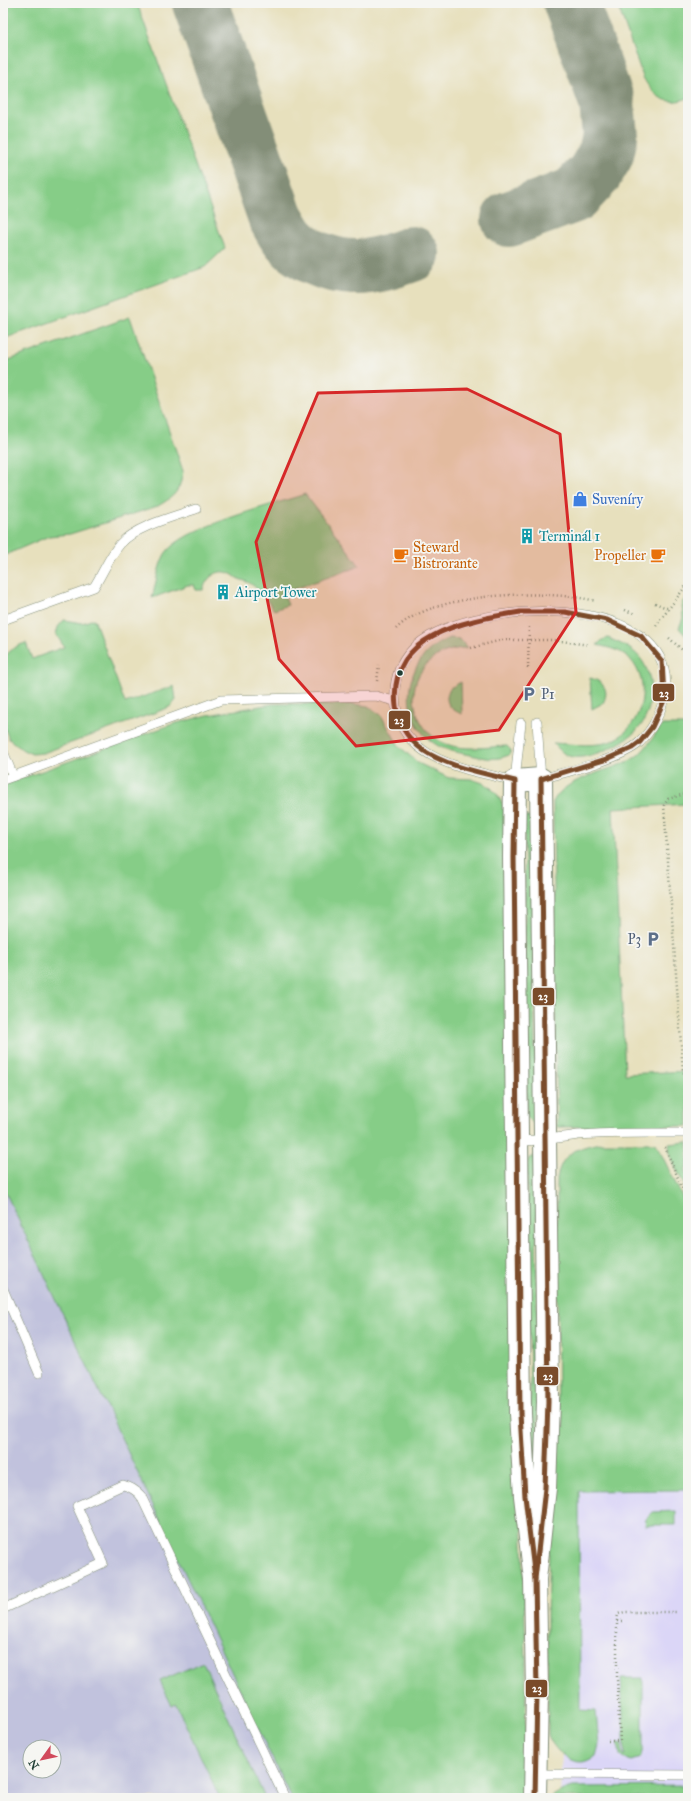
<svg xmlns="http://www.w3.org/2000/svg" width="691" height="1801" font-family="'IM FELL Great Primer',serif">
	<rect width="100%" height="100%" fill="#f6f6f2"/>
	<filter id="ink" filterUnits="userSpaceOnUse"><feTurbulence type="fractalNoise" baseFrequency=".025" numOctaves="2"/><feDisplacementMap in="SourceGraphic" scale="8" xChannelSelector="R" yChannelSelector="G"/><feConvolveMatrix kernelMatrix="1 2 1 2 8 2 1 2 1" color-interpolation-filters="sRGB"/></filter>
	<filter id="wash" filterUnits="userSpaceOnUse"><feTurbulence type="fractalNoise" baseFrequency=".012" numOctaves="4" result="noise"/><feDisplacementMap in="SourceGraphic" scale="16" xChannelSelector="R" yChannelSelector="G"/><feGaussianBlur stdDeviation="0.9" result="paint"/><feColorMatrix in="noise" values="0 0 0 0 0 0 0 0 0 0 0 0 0 0 0 0 0 1.4 0 .05"/><feComposite in="paint" operator="in"/></filter>
	<g filter="url(#wash)">
		<rect width="100%" height="100%" fill="#e7e0bd"/>
		<polygon fill="#dbd6f7" points="569,1485 688,1485 688,1794 560,1798 565,1688"/>
		<path fill="#c1c2dd" fill-rule="evenodd" d="M 3,1187 L 137,1469 L 291,1798 L 3,1798 ZM 30,1747 L 54,1747 L 54,1771 L 30,1771 Z"/>
		<g fill="#86cd87" stroke="#52855e">
			<polygon points="3,3 137,3 225,248 205,267 3,339"/>
			<path d="M 617,3 L 688,3 L 688,98 C 666,107 653,96 643,77 Z"/>
			<path d="M 130,317 L 183,471 C 180,491 175,496 158,506 L 70,534 L 49,536 L 3,556 L 3,362 Z"/>
			<path d="M 305,494 L 360,566 L 283,593 L 288,605 L 274,610 C 267,600 257,585 245,581 C 243,580 241,580 239,579 C 236,578 234,575 231,574 C 218,567 206,578 203,590 L 196,590 L 194,585 L 188,585 L 152,598 C 156,584 158,566 165,554 C 181,527 274,505 305,494 Z"/>
			<polygon points="688,595 688,638 679,628 683,618 682,603"/>
			<path d="M 94,619 L 125,703 L 174,686 L 176,700 L 171,706 L 165,709 L 43,753 L 32,754 L 23,750 L 9,739 L 3,724 L 3,660 C 7,652 17,645 26,643 L 32,659 L 64,647 L 56,634 L 58,627 L 64,620 L 82,623 Z"/>
			<path d="M 450,638 L 460,639 L 467,648 C 450,648 432,655 422,670 C 404,695 418,734 446,744 C 464,751 487,747 507,746 L 511,750 L 509,755 C 495,761 485,758 470,755 C 456,752 442,750 431,741 C 394,711 407,653 450,638 Z"/>
			<path d="M 608,638 C 617,642 625,645 633,651 C 654,667 656,702 642,724 C 632,740 592,760 573,757 C 564,756 559,749 553,743 C 571,744 601,748 616,739 C 643,723 652,683 630,659 C 622,650 609,648 597,645 L 602,640 Z"/>
			<path d="M 590,678 C 603,681 610,690 603,703 L 592,709 Z"/>
			<path d="M 461,682 L 462,714 C 449,709 443,701 450,688 Z"/>
			<polygon points="272,704 353,704 368,706 381,715 399,746 418,763 449,778 471,779 483,783 490,787 496,793 504,806 526,1661 525,1770 523,1798 291,1798 3,1187 3,785 173,724 208,715"/>
			<path d="M 662,725 L 688,725 L 688,804 L 613,808 L 625,1074 L 688,1071 L 688,1126 L 557,1127 L 553,802 C 565,777 608,772 631,760 C 645,752 652,738 662,725 Z"/>
			<polygon points="524,817 530,817 532,827 536,1124 531,1122 527,1117"/>
			<polygon points="688,1142 688,1163 685,1171 688,1182 688,1193 670,1156 669,1144"/>
			<path d="M 600,1143 L 656,1143 L 688,1209 L 688,1490 L 579,1491 L 580,1710 L 596,1711 L 599,1745 L 596,1756 C 577,1772 555,1753 548,1735 L 547,1616 L 549,1550 L 553,1517 L 558,1434 L 557,1179 C 561,1153 576,1148 600,1143 Z"/>
			<polygon points="534,1156 536,1161 538,1458 531,1459 527,1166 529,1159"/>
			<polygon points="676,1511 676,1525 645,1525 646,1519 653,1512"/>
			<polygon points="203,1662 264,1796 261,1798 220,1798 176,1704 172,1706 160,1681"/>
			<polygon points="621,1678 643,1678 643,1749 640,1758 631,1761 622,1758 620,1755 618,1743 622,1743 623,1755 625,1755"/>
			<polygon points="688,1786 688,1798 549,1798 563,1790 572,1787"/>
		</g>
		<g fill="none" stroke-linecap="round" stroke-linejoin="round">
			<g stroke="#838e78" stroke-width="56">
				<path d="M 200,3 L 276,218 C 281,226 285,236 293,243 C 298,249 306,253 313,257 C 349,274 377,267 412,254"/>
				<polyline points="509,219 574,195 594,174 606,154 610,136 607,102 571,3"/>
			</g>
		</g>
	</g>
	<g filter="url(#ink)">
		<g fill="none" stroke-linecap="round" stroke-linejoin="round">
			<g stroke="#838e78" stroke-width="10">
				<g id="service">
					<path d="M 3,620 L 94,587 C 103,573 109,557 120,544 C 136,526 173,517 196,509"/>
					<path d="M 521,723 L 515,781 C 474,771 412,763 398,717 C 392,693 394,669 412,650 C 462,596 686,588 664,697 C 661,713 652,730 640,742 C 622,759 566,772 541,779 L 537,722"/>
					<polyline points="3,751 13,776"/>
					<polyline points="3,780 221,700 376,696 394,701"/>
					<path d="M 517,1141 C 538,1141 558,1138 578,1135 C 615,1132 652,1133 688,1133"/>
					<polyline points="3,1289 39,1373"/>
					<path d="M 3,1609 L 103,1563 L 77,1506 L 123,1485 C 131,1487 136,1490 141,1496 L 285,1798"/>
					<polyline points="536,1774 688,1775"/>
				</g>
			</g>
			<g stroke="#838e78" stroke-width="24">
				<polyline id="tertiary" points="535,1798 537,1691 535,1579 525,1496 520,1414 514,857 515,781 541,779 548,1402 545,1488 535,1579"/>
			</g>
			<g stroke="#838e78" stroke-width="2.5" stroke-dasharray="1 3" stroke-linecap="butt">
				<polyline points="655,603 669,609"/>
				<polyline points="625,610 635,614"/>
				<polyline points="656,626 688,583"/>
				<path d="M 396,629 C 433,591 547,589 596,601"/>
				<polyline points="669,638 688,655"/>
				<polyline points="471,648 502,640 554,640 589,645"/>
				<polyline points="528,668 529,626"/>
				<polyline points="377,681 379,665"/>
				<polyline points="688,793 668,799 664,805 683,1072 688,1076"/>
				<polyline points="665,1147 688,1202"/>
				<polyline points="617,1621 618,1614 624,1612 677,1612"/>
				<polyline points="608,1741 620,1741 617,1679 617,1621 622,1621"/>
			</g>
			<use href="#service" stroke="#fff" stroke-width="9"/>
			<use href="#tertiary" stroke="#fff" stroke-width="22"/>
			<g stroke="#f6f6f2" stroke-width="8">
				<g id="bus-1">
					<path d="M 520,612 L 565,612 L 607,620 L 641,636 L 662,661 L 664,697 L 663,703 L 652,727 L 640,742 L 632,748 L 607,759 L 541,779 L 548,1402 L 545,1488 L 535,1579 L 525,1496 L 520,1414 L 514,857 L 515,781 C 487,774 457,769 431,755 C 412,745 398,727 396,706 C 387,633 466,621 520,612 Z"/>
					<polyline points="535,1579 537,1691 535,1798"/>
				</g>
			</g>
			<use href="#bus-1" stroke="#7a4b2a" stroke-width="5"/>
		</g>
	</g>
	<path fill="#d62828" fill-opacity="0.2" stroke="#d62828" stroke-width="3" stroke-linejoin="round" d="M 467,389 L 560,434 L 576,612 L 499,730 L 356,746 L 279,659 L 256,542 L 318,393 Z"/>
	<defs>
		<g id="shop-bare" transform="scale(1.2)"><path d="M-5-2.5h2.3a2.7 3.5 0 0 1 5.4 0H5L5.5 6h-11ZM-1.5-2.5h3a1.5 2.3 0 0 0-3 0Z" fill="#3f7fe0" stroke="#f6f6f2" stroke-width="2.5" paint-order="stroke"/></g>
		<g id="building-bare" transform="scale(1.2)"><path d="M-4-6H4V6H1V3H-1V6H-4ZM-2.5-4.3h1.7v1.8h-1.7ZM.8-4.3h1.7v1.8H.8ZM-2.5-1h1.7V.8h-1.7ZM.8-1h1.7V.8H.8Z" fill="#0f9aa8" stroke="#f6f6f2" stroke-width="2.5" paint-order="stroke"/></g>
		<g id="cafe-bare" transform="scale(1.2)"><path d="M-5.5-4.5H6V0H3Q3 3.5 0 3.5H-2.5Q-5.5 3.5-5.5 0ZM3-3.2v2h1.7v-2ZM-6 4.5H4V6H-6Z" fill="#e8710a" stroke="#f6f6f2" stroke-width="2.5" paint-order="stroke"/></g>
		<g id="parking-bare" transform="scale(1.2)"><path d="M-3.5-5.5H1a3.5 3.5 0 0 1 0 7H-1V5.5H-3.5ZM-1-3.4V-.6H.8a1.4 1.4 0 0 0 0-2.8Z" fill="#5c6f8a" stroke="#f6f6f2" stroke-width="2.5" paint-order="stroke"/></g>
	</defs>
	<g fill-rule="evenodd">
		<use href="#shop-bare" x="580" y="499"/>
		<use href="#building-bare" x="527" y="536"/>
		<use href="#cafe-bare" x="401" y="555"/>
		<use href="#cafe-bare" x="658" y="555"/>
		<use href="#building-bare" x="223" y="592"/>
		<use href="#parking-bare" x="529" y="694"/>
		<use href="#parking-bare" x="653" y="939"/>
	</g>
	<circle fill="#1f3d34" stroke="#f6f6f2" stroke-width="1.5" cx="400" cy="673" r="3.5"/>
	<g text-anchor="middle" dominant-baseline="central" stroke-width="3.5" stroke-linejoin="round" paint-order="stroke">
		<g font-size="14" fill="#366cbe" stroke="#f6f6f2" text-anchor="start">
			<text x="592" y="499">Suveníry</text>
		</g>
		<g font-size="14" fill="#0d838f" stroke="#f6f6f2" text-anchor="start">
			<text x="539" y="536">Terminál 1</text>
			<text x="235" y="592">Airport Tower</text>
		</g>
		<g font-size="14" fill="#c56008" stroke="#f6f6f2" text-anchor="start">
			<text x="413" y="547">Steward<tspan x="413" dy="16">Bistrorante</tspan></text>
			<text x="646" y="555" text-anchor="end">Propeller</text>
		</g>
		<g font-size="14" fill="#4e5e75" stroke="#f6f6f2" text-anchor="start">
			<text x="541" y="694">P1</text>
			<text x="641" y="939" text-anchor="end">P3</text>
		</g>
	</g>
	<g stroke="#f6f6f2" stroke-width="1.5">
		<rect x="652" y="683" width="23" height="19" rx="4" fill="#7a4b2a"/>
		<rect x="388" y="710" width="23" height="20" rx="4" fill="#7a4b2a"/>
		<rect x="532" y="987" width="23" height="19" rx="4" fill="#7a4b2a"/>
		<rect x="536" y="1366" width="23" height="20" rx="4" fill="#7a4b2a"/>
		<rect x="525" y="1679" width="23" height="19" rx="4" fill="#7a4b2a"/>
	</g>
	<g font-size="11" text-anchor="middle" font-weight="bold" fill="#fff">
		<text x="664" y="697">23</text>
		<text x="399" y="724">23</text>
		<text x="543" y="1000">23</text>
		<text x="548" y="1380">23</text>
		<text x="537" y="1692">23</text>
	</g>
	<rect width="691" height="1801" fill="none" stroke="#f6f6f2" stroke-width="16"/>
	<g transform="translate(42 1759) rotate(237)"><circle r="19" fill="#f6f6f2" stroke="#a0aca6"/>
	<path d="M0-3L7 15L0 10L-7 15Z" fill="#d1495b"/>
	<text y="-6" font-size="11" font-weight="bold" text-anchor="middle" fill="#1f3d34">N</text>
	</g>
</svg>
